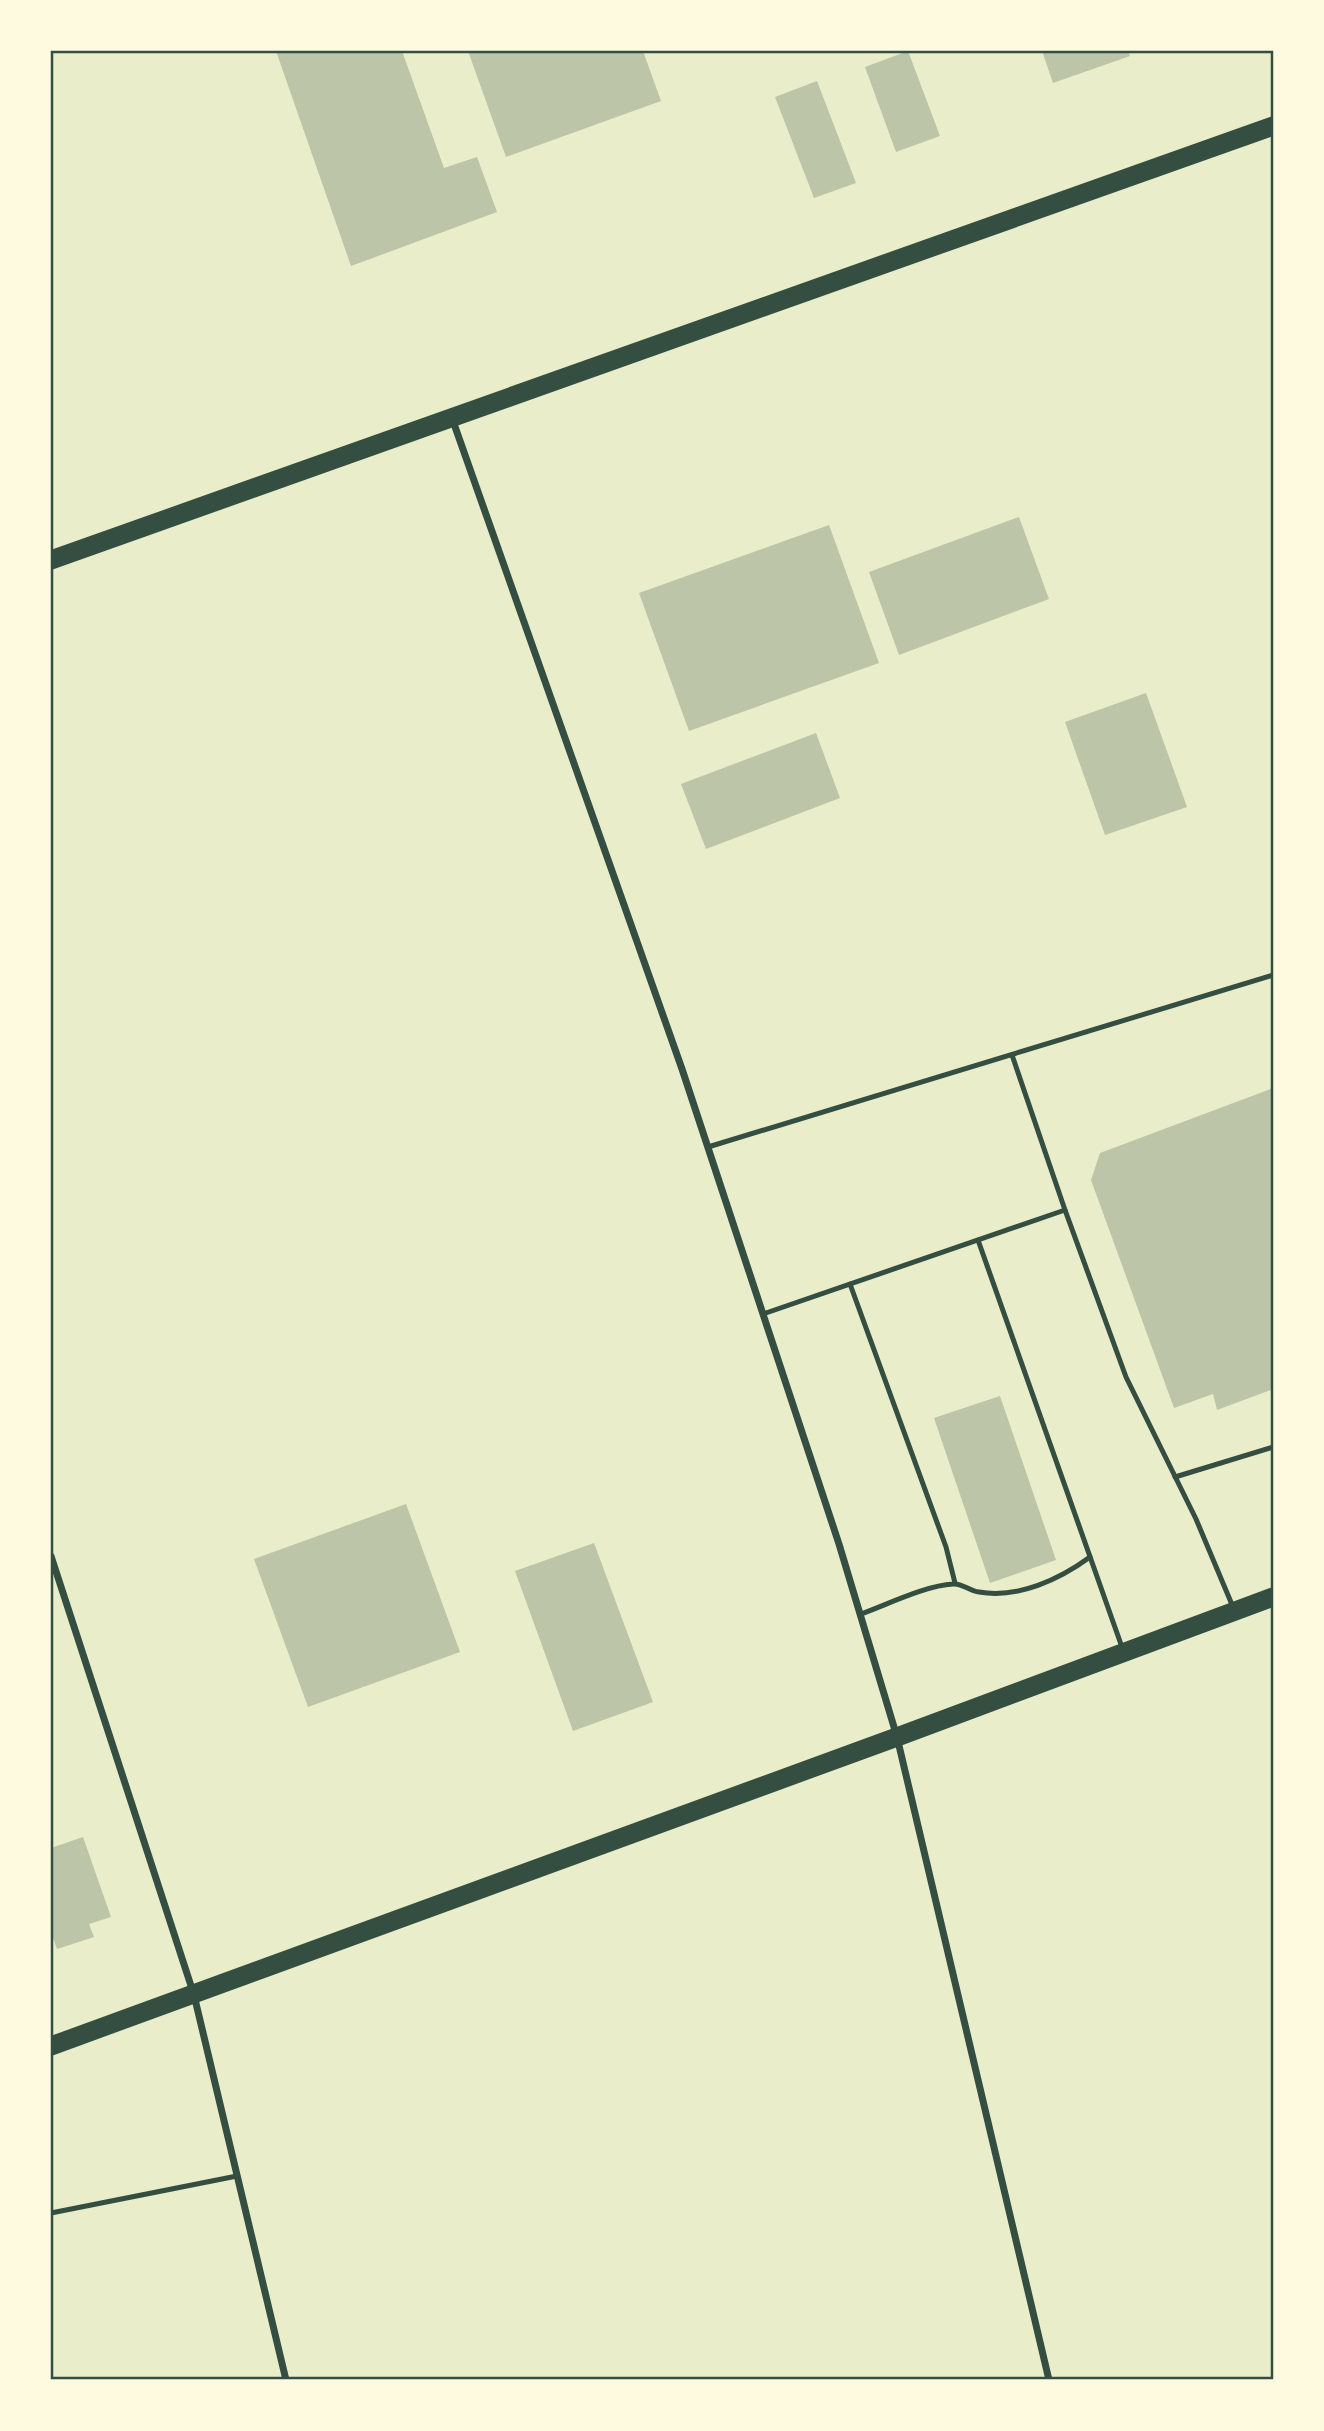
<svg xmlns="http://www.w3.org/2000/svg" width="1324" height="2431" font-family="'Space Grotesk',sans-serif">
	<rect width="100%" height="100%" fill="#e9edc9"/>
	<g fill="#bcc5a7">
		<polygon points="276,51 402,51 444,168 477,157 497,212 351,266"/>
		<polygon points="468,51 643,51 661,101 506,157"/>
		<polygon points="908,51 940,136 896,152 865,67"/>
		<polygon points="1042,51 1128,51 1130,56 1053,83"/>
		<polygon points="817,81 856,183 814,198 775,97"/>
		<polygon points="1019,517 1049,599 899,655 869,572"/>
		<polygon points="829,525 879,663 689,731 639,593"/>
		<polygon points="1146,693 1187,807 1105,835 1065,722"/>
		<polygon points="816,733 840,798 706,849 681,784"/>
		<polygon points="1273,1088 1273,1389 1217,1410 1213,1394 1174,1408 1091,1180 1100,1153"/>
		<polygon points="1000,1396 1056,1560 990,1583 934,1418"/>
		<polygon points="406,1504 460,1652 308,1707 254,1559"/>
		<polygon points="594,1543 653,1702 573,1731 515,1571"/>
		<polygon points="83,1837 111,1917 89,1924 94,1937 57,1949 53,1938 51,1939 51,1848"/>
	</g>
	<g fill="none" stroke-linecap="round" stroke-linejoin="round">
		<g stroke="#344e41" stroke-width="5">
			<polyline points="1012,1055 1065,1210 1126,1377 1196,1519 1233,1607"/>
			<polyline points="708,1147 1273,975"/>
			<polyline points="978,1240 1123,1650"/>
			<polyline points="850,1284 946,1547 955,1583"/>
			<polyline points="763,1314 1065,1210"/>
			<polyline points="1175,1477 1273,1447"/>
			<path d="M 861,1614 C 886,1605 927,1585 953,1584 C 962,1583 970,1591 979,1592 C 1018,1599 1060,1579 1090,1557"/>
			<polyline points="51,2213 237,2176"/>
		</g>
		<g stroke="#344e41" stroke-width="7">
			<polyline points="453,421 682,1069 839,1544 897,1737 1049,2380"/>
			<polyline points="51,1556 194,1995 286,2380"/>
		</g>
		<g stroke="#344e41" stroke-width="19">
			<polyline points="51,560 1273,126"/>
			<polyline points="51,2046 897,1737 1273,1597"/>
		</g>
	</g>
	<rect width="1324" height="2431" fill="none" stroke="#fefae0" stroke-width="105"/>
	<rect x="52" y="52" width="1220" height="2326" fill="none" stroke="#344e41" stroke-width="2.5"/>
</svg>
